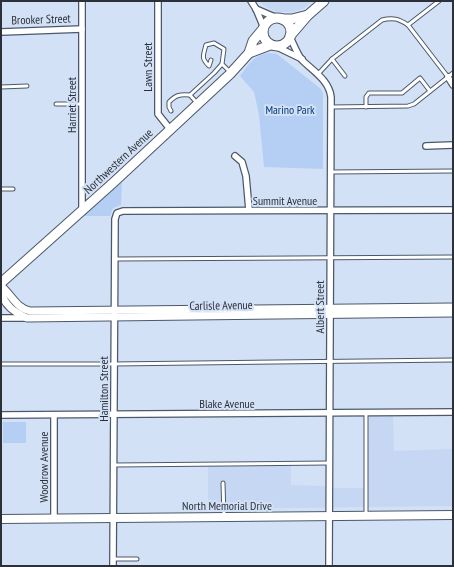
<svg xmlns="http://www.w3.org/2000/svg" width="454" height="567" font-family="'PT Sans Narrow',sans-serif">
	<rect width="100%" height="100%" fill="#d3e1f6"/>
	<g fill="#c5d7f2">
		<polygon points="259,1 312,1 303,9 293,12 276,12 266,7"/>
		<polygon points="369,414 393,414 394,451 453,449 453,506 208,509 208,464 291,464 291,485 325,486 325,488 367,488"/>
	</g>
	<g fill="#b5cff4">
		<path d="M 269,53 L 277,54 L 321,89 L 323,94 L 323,169 L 264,167 L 259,115 L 254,92 L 240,76 C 249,64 253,55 269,53 Z"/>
		<polygon points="122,182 121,205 113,208 110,216 83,216"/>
		<rect x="3" y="422" width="23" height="21"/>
	</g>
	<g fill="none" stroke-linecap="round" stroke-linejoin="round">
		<g stroke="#4c5869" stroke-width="5">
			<g id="service">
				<polyline points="408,25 439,1"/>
				<polyline points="332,59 345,76"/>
				<path d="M 211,60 L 209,66 C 201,58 203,56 206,45 L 214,43 L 224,49 L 222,64 L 231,73"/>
				<path d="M 319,73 L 332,59 L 382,20 C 393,17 399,19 408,25 L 448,77"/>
				<polyline points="1,87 27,86"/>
				<polyline points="197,103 190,95 214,73 222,64"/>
				<polyline points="56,104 82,104"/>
				<polyline points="331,107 408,106 414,104 453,73"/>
				<polyline points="366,107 366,97 369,93 402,93 420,78 430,91"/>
				<path d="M 171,111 L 169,107 L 169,102 C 176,95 180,94 190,95"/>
				<polyline points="331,172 453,171"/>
				<polyline points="1,189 13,189"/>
				<polyline points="115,259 453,257"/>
				<polyline points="1,364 114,364 453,360"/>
				<polyline points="366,413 366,515"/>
				<polyline points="114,465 329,463"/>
				<polyline points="223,483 224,517"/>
				<polyline points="113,559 137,559"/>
			</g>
		</g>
		<g stroke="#4c5869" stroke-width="8">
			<g id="minor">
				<polyline points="158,1 158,114 170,129"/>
				<polyline points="251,1 256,9 264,28"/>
				<polyline points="256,9 277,18"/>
				<polyline points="1,32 82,29"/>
				<path d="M 290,37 C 294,45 297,54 302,60 C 313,71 329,80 331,97 L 329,566"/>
				<polyline points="275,46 302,59"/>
				<polyline points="448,77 453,85"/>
				<polyline points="426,146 453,145"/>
				<polyline points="235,156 242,162 246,176 249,210"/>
				<polyline points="82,210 82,1"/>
				<polyline points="1,318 27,318"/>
				<polyline points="1,415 453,412"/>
				<polyline points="54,518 54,415"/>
				<polyline points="113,566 115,219 117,213 123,211 453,210"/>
			</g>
		</g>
		<g stroke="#4c5869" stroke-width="9">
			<g id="tertiary">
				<path d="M 1,286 C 11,294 17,309 30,311 L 453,307"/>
				<path d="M 1,292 C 5,306 14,312 27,318 L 453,313"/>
			</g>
		</g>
		<g stroke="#4c5869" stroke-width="10">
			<polyline id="secondary" points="1,519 453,515"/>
		</g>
		<g stroke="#4c5869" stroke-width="11">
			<g id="primary">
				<circle cx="277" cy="32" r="14"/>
				<polyline points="282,19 292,19 308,15"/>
				<polyline points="290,36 308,15 324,1"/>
				<polyline points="249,53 270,45"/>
				<polyline points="1,283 114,182 230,74 249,53 253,41 263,29"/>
			</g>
		</g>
		<use href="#service" stroke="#fff" stroke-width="3"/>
		<use href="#minor" stroke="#fff" stroke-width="5.5"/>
		<use href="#tertiary" stroke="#fff" stroke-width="7"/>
		<use href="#secondary" stroke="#fff" stroke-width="8"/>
		<use href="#primary" stroke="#fff" stroke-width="9"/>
	</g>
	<g text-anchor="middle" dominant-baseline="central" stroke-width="4" stroke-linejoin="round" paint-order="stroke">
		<g font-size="12" fill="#2c3139" stroke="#d3e1f6">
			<text transform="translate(41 19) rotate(-2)">Brooker Street</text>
			<text transform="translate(147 67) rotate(-90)">Lawn Street</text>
			<text transform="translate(71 105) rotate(-90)">Harriet Street</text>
			<text transform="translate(118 161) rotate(-43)">Northwestern Avenue</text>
			<text x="285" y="200">Summit Avenue</text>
			<text transform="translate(221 305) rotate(-1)">Carlisle Avenue</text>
			<text transform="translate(319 307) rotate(-90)">Albert Street</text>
			<text transform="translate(103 389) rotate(-90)">Hamilton Street</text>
			<text x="227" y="403">Blake Avenue</text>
			<text transform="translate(43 467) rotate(-90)">Woodrow Avenue</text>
			<text x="227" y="505">North Memorial Drive</text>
		</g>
		<g font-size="12" fill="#073978" stroke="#d3e1f6">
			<text x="290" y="109">Marino Park</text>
		</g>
	</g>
	<rect width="454" height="567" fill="none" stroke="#2c3139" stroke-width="4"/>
</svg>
